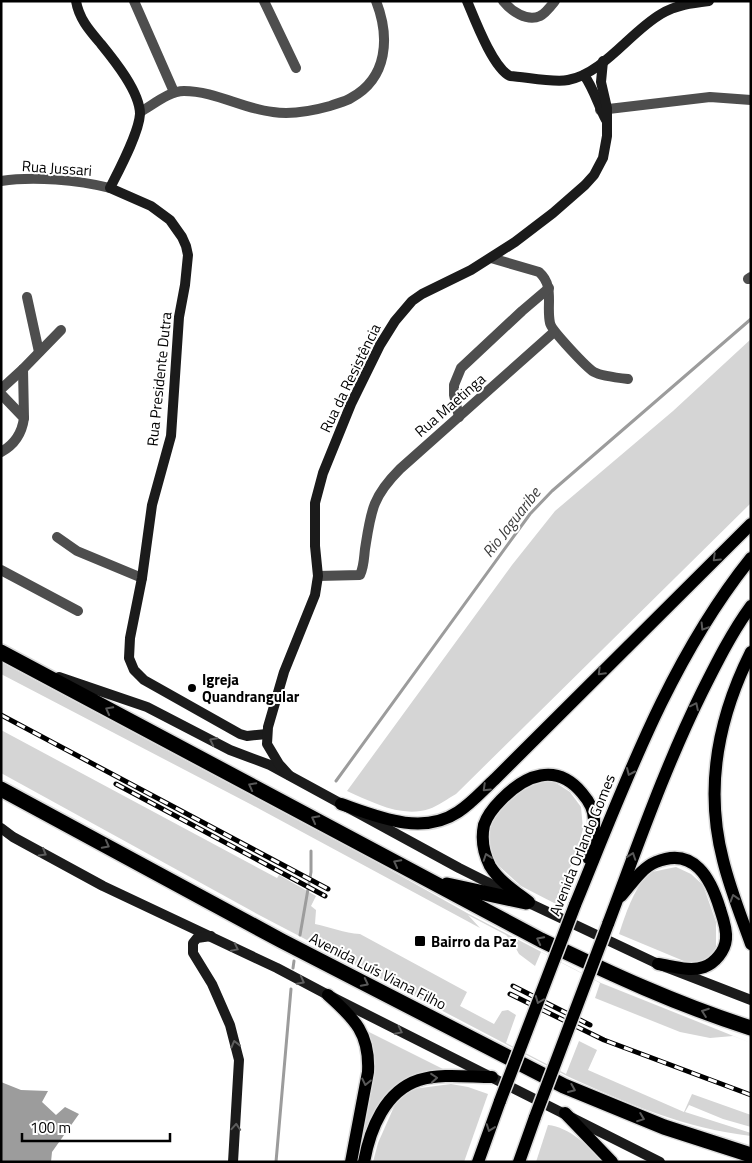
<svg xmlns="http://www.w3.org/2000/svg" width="752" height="1163" font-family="'Titillium Web',sans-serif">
	<rect width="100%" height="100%" fill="#fff"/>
	<g fill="#d5d5d5">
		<path d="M 751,339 L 751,503 L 456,794 C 447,799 438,806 429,809 C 401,818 372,802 347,791 L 512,565 L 555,511 L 673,411 Z"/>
		<polygon points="1,662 376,862 467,913 601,983 751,1043 733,1036 710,1038 680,1032 595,998 600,983 541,952 535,966 519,954 513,943 506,935 468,915 480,928 252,805 1,674"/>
		<path d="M 1,730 L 277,878 L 279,875 L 316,896 L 311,906 L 316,910 L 315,924 C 330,927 344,933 360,934 L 467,992 L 460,1006 L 494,1024 L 502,1011 L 508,1010 L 516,1015 L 506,1043 L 566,1074 L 579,1041 L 597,1050 L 588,1070 L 684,1112 L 692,1094 L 751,1115 L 751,1127 L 723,1119 L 689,1105 L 685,1112 L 751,1133 L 751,1136 C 684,1128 628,1104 567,1076 L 261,916 L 1,773 Z"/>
		<polygon points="532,781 553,781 570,792 581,807 583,829 577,850 556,904 521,886 491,859 487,823 498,807"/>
		<path d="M 676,867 L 691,874 L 703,885 L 716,922 L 716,947 L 712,956 L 703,963 L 691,964 L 619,934 C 626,912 633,893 647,873 Z"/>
		<path d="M 367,1031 L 445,1070 C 433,1073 417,1074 407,1079 C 376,1094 370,1133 360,1162 L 356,1162 L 373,1075 Z"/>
		<polygon points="451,1084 468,1087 488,1094 464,1162 373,1162 378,1143 397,1100 413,1089"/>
		<path d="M 548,1125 C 569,1127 589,1146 602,1162 L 536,1162 Z"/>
	</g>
	<polygon fill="#9c9c9c" points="1,1082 21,1090 48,1091 42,1102 56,1115 65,1107 79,1114 52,1152 51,1162 1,1162"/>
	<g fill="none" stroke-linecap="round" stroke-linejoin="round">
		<g stroke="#9c9c9c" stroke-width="3">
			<polyline points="336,781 530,514 552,491 751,319"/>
			<polyline points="300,935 311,872 311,851"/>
			<polyline points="293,968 294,961"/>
			<polyline points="276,1162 291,989"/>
		</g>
		<g stroke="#dbdbdb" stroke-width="15">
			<g id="primary">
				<path d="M 751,652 C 718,718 704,787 723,860 C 730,889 741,916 751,944"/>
				<path d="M 341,804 C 378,817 422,836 458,812 C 472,803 483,790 495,779 L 751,524"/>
				<path d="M 621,896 C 631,885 641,868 656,862 C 694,846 711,879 720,909 C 723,918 727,929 726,939 C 725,951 715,963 704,967 C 690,972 672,966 658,964"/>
				<path d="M 529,902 C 516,892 499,881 490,866 C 484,854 481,839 484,825 C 487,816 494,807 501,800 C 525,775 556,762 582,793 C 589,801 594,810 594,820 C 595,833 591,846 588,858"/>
				<path d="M 575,905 C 624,786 669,660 751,558"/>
				<path d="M 608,924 C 638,845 665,767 702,692 C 717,662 732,632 751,606"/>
				<path d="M 328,995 C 355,1019 370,1034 368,1072 L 351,1162"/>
				<polyline points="565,1113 612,1162"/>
				<path d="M 364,1162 C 370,1129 385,1091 419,1080 C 441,1073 469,1077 492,1077"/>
				<polyline points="478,1162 500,1101"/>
				<polyline points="519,1162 535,1117"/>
			</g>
		</g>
		<g stroke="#dbdbdb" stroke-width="18">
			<g id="highway">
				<path d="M 1,652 L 541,940 C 609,973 678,1005 751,1028"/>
				<polyline points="1,789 282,941 564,1086 664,1127 751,1155"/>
				<polyline points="447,885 526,902"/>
			</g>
		</g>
		<g stroke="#4e4e4e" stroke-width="10">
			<polyline points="134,1 174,92"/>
			<polyline points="264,1 296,68"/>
			<path d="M 503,1 C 511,11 527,22 540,16 C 545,14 551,6 555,1"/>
			<polyline points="600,110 710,97 751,100"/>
			<path d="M 140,112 C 153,105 169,91 184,91 C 215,91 243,109 273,112 C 292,115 312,111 330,106 C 337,103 345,102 351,98 C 388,78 390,37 376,1"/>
			<path d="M 1,181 C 34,176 78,180 110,188"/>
			<path d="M 491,258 L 539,272 C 555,286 546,305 550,323 C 551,330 587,368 594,372 C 601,376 619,378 628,379"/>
			<polyline points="748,279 751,277"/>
			<polyline points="27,297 39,352"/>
			<polyline points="23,369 24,418"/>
			<polyline points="1,389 23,369 61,330"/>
			<path d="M 1,394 L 24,418 C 22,433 14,445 1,452"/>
			<polyline points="459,417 454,395 454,385 461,368 522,311 549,288"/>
			<polyline points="57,537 77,551 142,578"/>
			<polyline points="1,570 78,611"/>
			<path d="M 318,576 L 360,575 C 364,567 364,557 365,549 C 371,511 372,497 400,469 L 554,332"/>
		</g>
		<g stroke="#1b1b1b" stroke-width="10">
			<path d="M 76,1 C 79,19 90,31 101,44 C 114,60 140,92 140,114 C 139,133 119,170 110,188 L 151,206 L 170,220 L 182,237 L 186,246 L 188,255 L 185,285 L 179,317 L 171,436 L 152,505 L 142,578 L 130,638 L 129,658 L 134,670 L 144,680 L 240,734 L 247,736 L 267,734"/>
			<path d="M 467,1 C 475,20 493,68 510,76 C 526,77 554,83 568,80 C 604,73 630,32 661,14 C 676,5 692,3 709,1"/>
			<path d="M 584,75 C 594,89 598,105 606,120"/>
			<polyline points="59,677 147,707 230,750 270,765 459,868 531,904 658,964 751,1000"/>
			<polyline points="289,775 279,764 267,744 268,727 284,672 315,595 318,576 315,546 315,503 323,473 351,404 380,345 395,321 412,301 422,294 471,270 515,242 553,213 585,185 594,175 603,158 607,136 607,108 601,82 603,61"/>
			<polyline points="1,828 13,837 103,886 277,968 328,995 660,1162"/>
			<polyline points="211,936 197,938 193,943 193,953 212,984 230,1025 239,1060 233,1162"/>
		</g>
		<use href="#primary" stroke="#000" stroke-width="12"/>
		<use href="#highway" stroke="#000" stroke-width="15"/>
		<g stroke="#000" stroke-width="5">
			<g id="rail">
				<polyline points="1,715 328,889"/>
				<polyline points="116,784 325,896"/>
				<polyline points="513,986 590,1025"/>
				<polyline points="510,994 604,1040 751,1095"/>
			</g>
		</g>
		<use href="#rail" stroke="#fff" stroke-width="3" stroke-dasharray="9" stroke-linecap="butt"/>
		<g stroke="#dbdbdb" stroke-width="15" stroke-linecap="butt">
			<g id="primary-bridge">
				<polyline points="500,1101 575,905"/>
				<polyline points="535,1117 608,924"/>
			</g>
		</g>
		<use href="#primary-bridge" stroke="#000" stroke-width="12"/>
	</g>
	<defs><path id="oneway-chevron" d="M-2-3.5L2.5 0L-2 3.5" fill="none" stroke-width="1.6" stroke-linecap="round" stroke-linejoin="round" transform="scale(1.25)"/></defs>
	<g stroke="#595959">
		<use href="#oneway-chevron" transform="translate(716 558) rotate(136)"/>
		<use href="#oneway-chevron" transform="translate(704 627) rotate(122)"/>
		<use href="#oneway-chevron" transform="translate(601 672) rotate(135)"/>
		<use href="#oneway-chevron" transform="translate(695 706) rotate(-64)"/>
		<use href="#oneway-chevron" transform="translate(109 710) rotate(-152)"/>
		<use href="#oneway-chevron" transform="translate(630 772) rotate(114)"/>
		<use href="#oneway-chevron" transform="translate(252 786) rotate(-152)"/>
		<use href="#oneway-chevron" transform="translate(486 788) rotate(136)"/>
		<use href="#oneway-chevron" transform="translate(315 819) rotate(-152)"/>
		<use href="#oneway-chevron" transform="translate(106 845) rotate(28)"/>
		<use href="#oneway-chevron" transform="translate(632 856) rotate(-71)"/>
		<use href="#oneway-chevron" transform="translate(487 857) rotate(-109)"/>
		<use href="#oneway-chevron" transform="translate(397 863) rotate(-152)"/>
		<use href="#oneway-chevron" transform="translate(734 898) rotate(-107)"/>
		<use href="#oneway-chevron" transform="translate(540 940) rotate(-153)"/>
		<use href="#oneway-chevron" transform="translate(365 983) rotate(27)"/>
		<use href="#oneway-chevron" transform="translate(539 1000) rotate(111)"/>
		<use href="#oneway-chevron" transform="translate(705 1012) rotate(-160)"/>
		<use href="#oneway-chevron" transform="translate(434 1078) rotate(-5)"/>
		<use href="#oneway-chevron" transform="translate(366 1082) rotate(102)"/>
		<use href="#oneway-chevron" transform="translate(572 1089) rotate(23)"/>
		<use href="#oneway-chevron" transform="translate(641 1118) rotate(21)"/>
		<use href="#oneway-chevron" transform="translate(490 1128) rotate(110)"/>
	</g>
	<g stroke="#5f5f5f">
		<use href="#oneway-chevron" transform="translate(213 741) rotate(-153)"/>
		<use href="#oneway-chevron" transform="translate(43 853) rotate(30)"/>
		<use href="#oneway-chevron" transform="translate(235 948) rotate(26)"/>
		<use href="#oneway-chevron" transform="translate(301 981) rotate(28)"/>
		<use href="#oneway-chevron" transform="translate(399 1031) rotate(26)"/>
		<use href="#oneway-chevron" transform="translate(235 1044) rotate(-104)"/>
		<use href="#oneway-chevron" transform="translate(236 1127) rotate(-86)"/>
	</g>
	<g fill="#000" stroke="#fff" stroke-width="2">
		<circle cx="192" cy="688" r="5"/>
		<rect x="414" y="935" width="12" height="12" rx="2.5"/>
	</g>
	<g text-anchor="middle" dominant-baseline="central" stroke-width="4" stroke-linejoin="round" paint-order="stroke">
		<g font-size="15" fill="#000" stroke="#fff">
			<text transform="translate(57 168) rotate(4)">Rua Jussari</text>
			<text transform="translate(350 378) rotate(-64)">Rua da Resistência</text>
			<text transform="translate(159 379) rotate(-84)">Rua Presidente Dutra</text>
			<text transform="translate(450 405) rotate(-41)">Rua Maetinga</text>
			<text transform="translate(582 845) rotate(-68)">Avenida Orlando Gomes</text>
			<text transform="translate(378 971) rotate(27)">Avenida Luís Viana Filho</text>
		</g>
		<g font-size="15" font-weight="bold" fill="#000" stroke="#fff" text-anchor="start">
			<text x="202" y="679">Igreja<tspan x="202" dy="17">Quandrangular</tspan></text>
			<text x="431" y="941">Bairro da Paz</text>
		</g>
		<g font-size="16" font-style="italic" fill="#3d3d3d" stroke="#fff">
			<text transform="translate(511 522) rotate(-52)">Rio Jaguaribe</text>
		</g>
	</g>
	<rect width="752" height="1163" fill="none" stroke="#000000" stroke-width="5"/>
	<path d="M22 1133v8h148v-8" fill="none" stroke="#000000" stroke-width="2.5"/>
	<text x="30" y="1133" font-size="15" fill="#000000" stroke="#ffffff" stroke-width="4" paint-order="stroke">100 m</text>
</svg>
